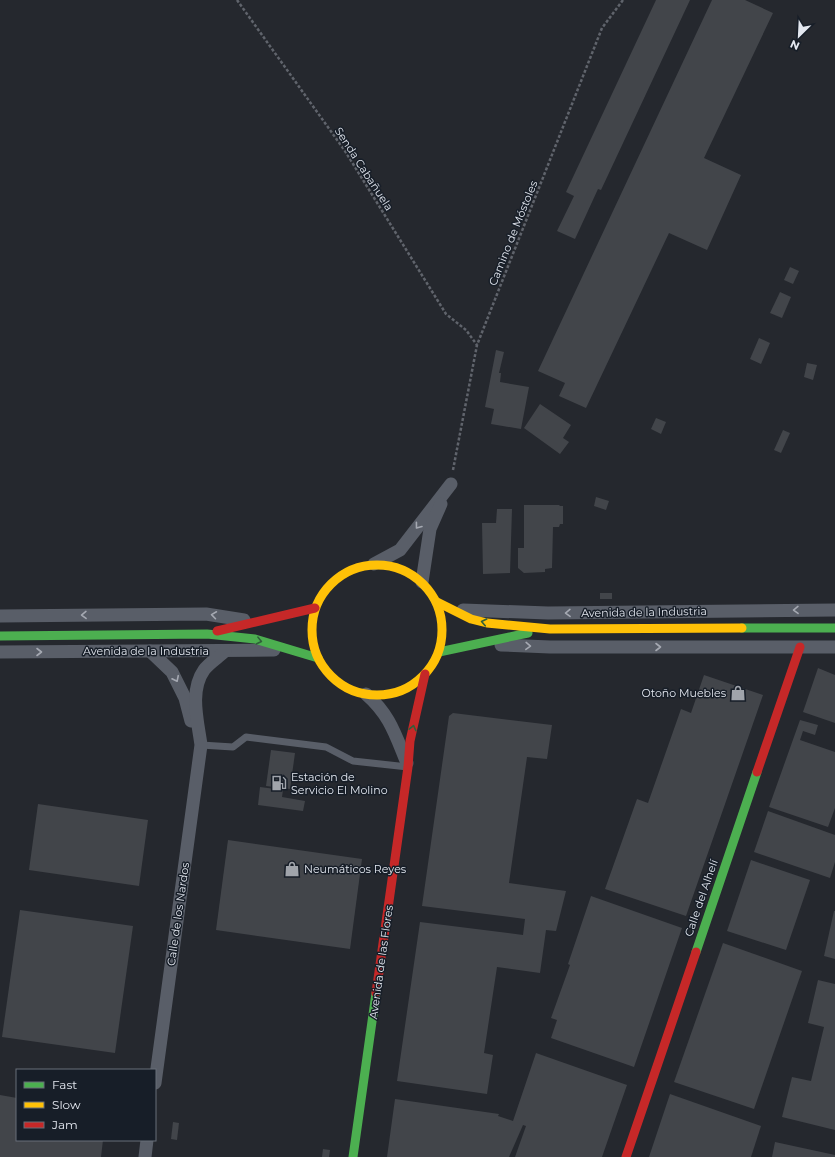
<svg xmlns="http://www.w3.org/2000/svg" width="835" height="1157" font-family="Montserrat,sans-serif">
	<rect width="100%" height="100%" fill="#25282e"/>
	<g fill="#42454a">
		<polygon points="656,0 690,0 601,190 598,189 575,239 557,231 574,196 566,192"/>
		<polygon points="712,0 745,0 773,13 704,158 741,175 707,250 669,233 586,408 559,396 565,383 538,371"/>
		<polygon points="790,267 799,271 793,284 784,280"/>
		<polygon points="780,292 791,297 782,318 770,313"/>
		<polygon points="759,338 770,343 761,364 750,359"/>
		<polygon points="496,350 504,352 499,373 501,373 500,382 529,387 521,429 491,424 494,409 485,407"/>
		<polygon points="807,363 817,365 813,380 804,377"/>
		<polygon points="540,404 571,425 563,438 569,442 560,454 524,428"/>
		<polygon points="656,418 666,422 661,434 651,429"/>
		<polygon points="783,430 790,433 781,453 774,450"/>
		<polygon points="596,497 609,501 606,510 594,506"/>
		<polygon points="524,505 559,505 560,506 563,506 563,524 560,524 559,527 553,527 552,568 545,569 545,572 524,573 518,568 518,548 524,548"/>
		<polygon points="497,509 512,509 510,573 483,574 482,523 496,523"/>
		<rect x="600" y="593" width="12" height="6"/>
		<polygon points="818,668 835,675 835,723 803,712"/>
		<polygon points="704,675 763,695 686,916 605,889 637,799 648,803 681,709 691,713"/>
		<polygon points="453,713 552,725 547,759 527,757 509,883 566,891 556,931 546,930 540,973 497,967 484,1053 493,1055 487,1094 397,1081 420,922 523,935 525,919 422,906 449,716"/>
		<polygon points="800,720 818,725 815,735 803,731 800,740 835,752 835,808 828,827 769,807"/>
		<polygon points="271,750 295,753 290,789 266,786"/>
		<polygon points="260,787 283,790 282,797 305,801 303,811 258,805"/>
		<polygon points="38,804 148,820 139,886 29,870"/>
		<polygon points="768,811 835,835 835,862 830,878 754,852"/>
		<polygon points="228,840 362,859 350,949 216,930"/>
		<polygon points="751,860 810,880 786,950 727,931"/>
		<polygon points="591,896 682,928 634,1067 551,1038 557,1020 551,1018 570,965 568,964"/>
		<polygon points="20,910 133,926 115,1053 2,1037"/>
		<polygon points="834,911 835,911 835,959 824,956"/>
		<polygon points="723,943 802,971 754,1109 674,1082"/>
		<polygon points="818,980 835,984 835,1130 782,1117 792,1077 811,1081 824,1027 808,1023"/>
		<polygon points="536,1053 627,1085 602,1157 515,1157 526,1126 523,1125 509,1157 387,1157 395,1099 499,1114 498,1116 513,1121"/>
		<polygon points="670,1094 761,1126 751,1157 649,1157"/>
		<polygon points="0,1095 17,1098 17,1140 103,1140 101,1157 0,1157"/>
		<polygon points="173,1122 179,1123 177,1140 171,1139"/>
		<polygon points="775,1142 835,1155 835,1157 772,1157"/>
		<polygon points="323,1149 330,1150 329,1157 322,1157"/>
	</g>
	<g fill="none" stroke-linecap="round" stroke-linejoin="round">
		<g stroke="#60646c" stroke-width="2.5" stroke-dasharray="3 2" stroke-linecap="butt">
			<polyline points="237,0 345,151 446,314 466,330 477,345"/>
			<polyline points="453,470 477,345 602,28 623,0"/>
		</g>
		<polyline stroke="#595e68" stroke-width="7" points="201,745 233,747 246,737 326,747 353,761 408,767"/>
		<g stroke="#595e68" stroke-width="13">
			<polyline points="374,564 400,550 451,484"/>
			<polyline points="422,582 430,529 441,504"/>
			<polyline points="463,610 548,613 835,610"/>
			<polyline points="0,616 206,614 244,620"/>
			<polyline points="501,645 550,647 835,647"/>
			<polyline points="150,651 172,672 185,698 191,721"/>
			<polyline points="0,652 274,650"/>
			<path d="M 366,694 C 390,715 395,734 407,763"/>
			<path d="M 155,1083 L 201,745 C 198,722 189,691 204,670 C 209,663 219,657 225,651"/>
			<polyline points="145,1157 147,1140"/>
		</g>
		<g stroke="#4caf50" stroke-width="9">
			<polyline points="742,628 835,628"/>
			<polyline points="0,636 207,634 255,639 318,658"/>
			<polyline points="439,652 528,633"/>
			<polyline points="696,952 757,772"/>
			<polyline points="353,1157 376,993"/>
		</g>
		<g stroke="#ffc107" stroke-width="9">
			<circle cx="377" cy="630" r="65"/>
			<polyline points="437,602 471,619 487,623 550,629 742,628"/>
		</g>
		<g stroke="#c62828" stroke-width="9">
			<polyline points="217,631 315,608"/>
			<polyline points="757,772 800,647"/>
			<polyline points="376,993 408,767 410,741 425,674"/>
			<polyline points="626,1157 696,952"/>
		</g>
	</g>
	<defs><path id="oneway-chevron" d="M-2-3.5L2.5 0L-2 3.5" fill="none" stroke-width="1.6" stroke-linecap="round" stroke-linejoin="round"/></defs>
	<g stroke="#a5a9b2">
		<use href="#oneway-chevron" transform="translate(418 526) rotate(127)"/>
		<use href="#oneway-chevron" transform="translate(796 610) rotate(179)"/>
		<use href="#oneway-chevron" transform="translate(568 613) rotate(179)"/>
		<use href="#oneway-chevron" transform="translate(84 615) rotate(179)"/>
		<use href="#oneway-chevron" transform="translate(214 615) rotate(-172)"/>
		<use href="#oneway-chevron" transform="translate(528 646) rotate(2)"/>
		<use href="#oneway-chevron" transform="translate(658 647)"/>
		<use href="#oneway-chevron" transform="translate(39 652)"/>
		<use href="#oneway-chevron" transform="translate(176 679) rotate(64)"/>
	</g>
	<g stroke="#2f5f3a">
		<use href="#oneway-chevron" transform="translate(484 622) rotate(-168)"/>
		<use href="#oneway-chevron" transform="translate(259 641) rotate(14)"/>
		<use href="#oneway-chevron" transform="translate(413 728) rotate(-77)"/>
	</g>
	<defs>
		<g id="shop-bare" transform="scale(1.2)"><path d="M-5-2.5h2.3a2.7 3.5 0 0 1 5.4 0H5L5.5 6h-11ZM-1.5-2.5h3a1.5 2.3 0 0 0-3 0Z" fill="#a0a4ab" stroke="#171e28" stroke-width="2.5" paint-order="stroke"/></g>
		<g id="fuel-bare" transform="scale(1.2)"><path d="M-5.5-6h7V0h2V4h1.3V-2.5L3-4.5l.8-.8L6-3V5H2.5V1h-1V6h-7ZM-4.2-4.7v3.2H.2V-4.7Z" fill="#a0a4ab" stroke="#171e28" stroke-width="2.5" paint-order="stroke"/></g>
	</defs>
	<g fill-rule="evenodd">
		<use href="#shop-bare" x="738" y="693"/>
		<use href="#fuel-bare" x="279" y="783"/>
		<use href="#shop-bare" x="292" y="869"/>
	</g>
	<g text-anchor="middle" dominant-baseline="central" stroke-width="3" stroke-linejoin="round" paint-order="stroke">
		<g font-size="11" fill="#e3e7ef" stroke="#171e28">
			<text transform="translate(364 169) rotate(57)">Senda Cabañuela</text>
			<text transform="translate(513 233) rotate(-68)">Camino de Móstoles</text>
			<text transform="translate(644 612) rotate(-1)">Avenida de la Industria</text>
			<text x="146" y="651">Avenida de la Industria</text>
			<text transform="translate(701 898) rotate(-71)">Calle del Alhelí</text>
			<text transform="translate(178 914) rotate(-82)">Calle de los Nardos</text>
			<text transform="translate(381 962) rotate(-82)">Avenida de las Flores</text>
		</g>
		<g font-size="11" fill="#e3e7ef" stroke="#171e28" text-anchor="start">
			<text x="726" y="693" text-anchor="end">Otoño Muebles</text>
			<text x="291" y="777">Estación de<tspan x="291" dy="13">Servicio El Molino</tspan></text>
			<text x="304" y="869">Neumáticos Reyes</text>
		</g>
	</g>
	<rect x="16" y="1069" width="140" height="72" fill="#171e28" stroke="#696e78"/>
	<rect x="24" y="1082" width="20" height="6" fill="#4caf50" stroke="#696e78"/>
	<text x="52" y="1089" font-size="12" fill="#e3e7ef">Fast</text>
	<rect x="24" y="1102" width="20" height="6" fill="#ffc107" stroke="#696e78"/>
	<text x="52" y="1109" font-size="12" fill="#e3e7ef">Slow</text>
	<rect x="24" y="1122" width="20" height="6" fill="#c62828" stroke="#696e78"/>
	<text x="52" y="1129" font-size="12" fill="#e3e7ef">Jam</text>
	<g transform="translate(799 36) rotate(204)" stroke="#171e28" stroke-width="3" paint-order="stroke">
	<path d="M0-3L7 15L0 10L-7 15Z" fill="#e3e7ef"/>
	<text y="-6" font-size="11" font-weight="bold" text-anchor="middle" fill="#e3e7ef">N</text>
	</g>
</svg>
